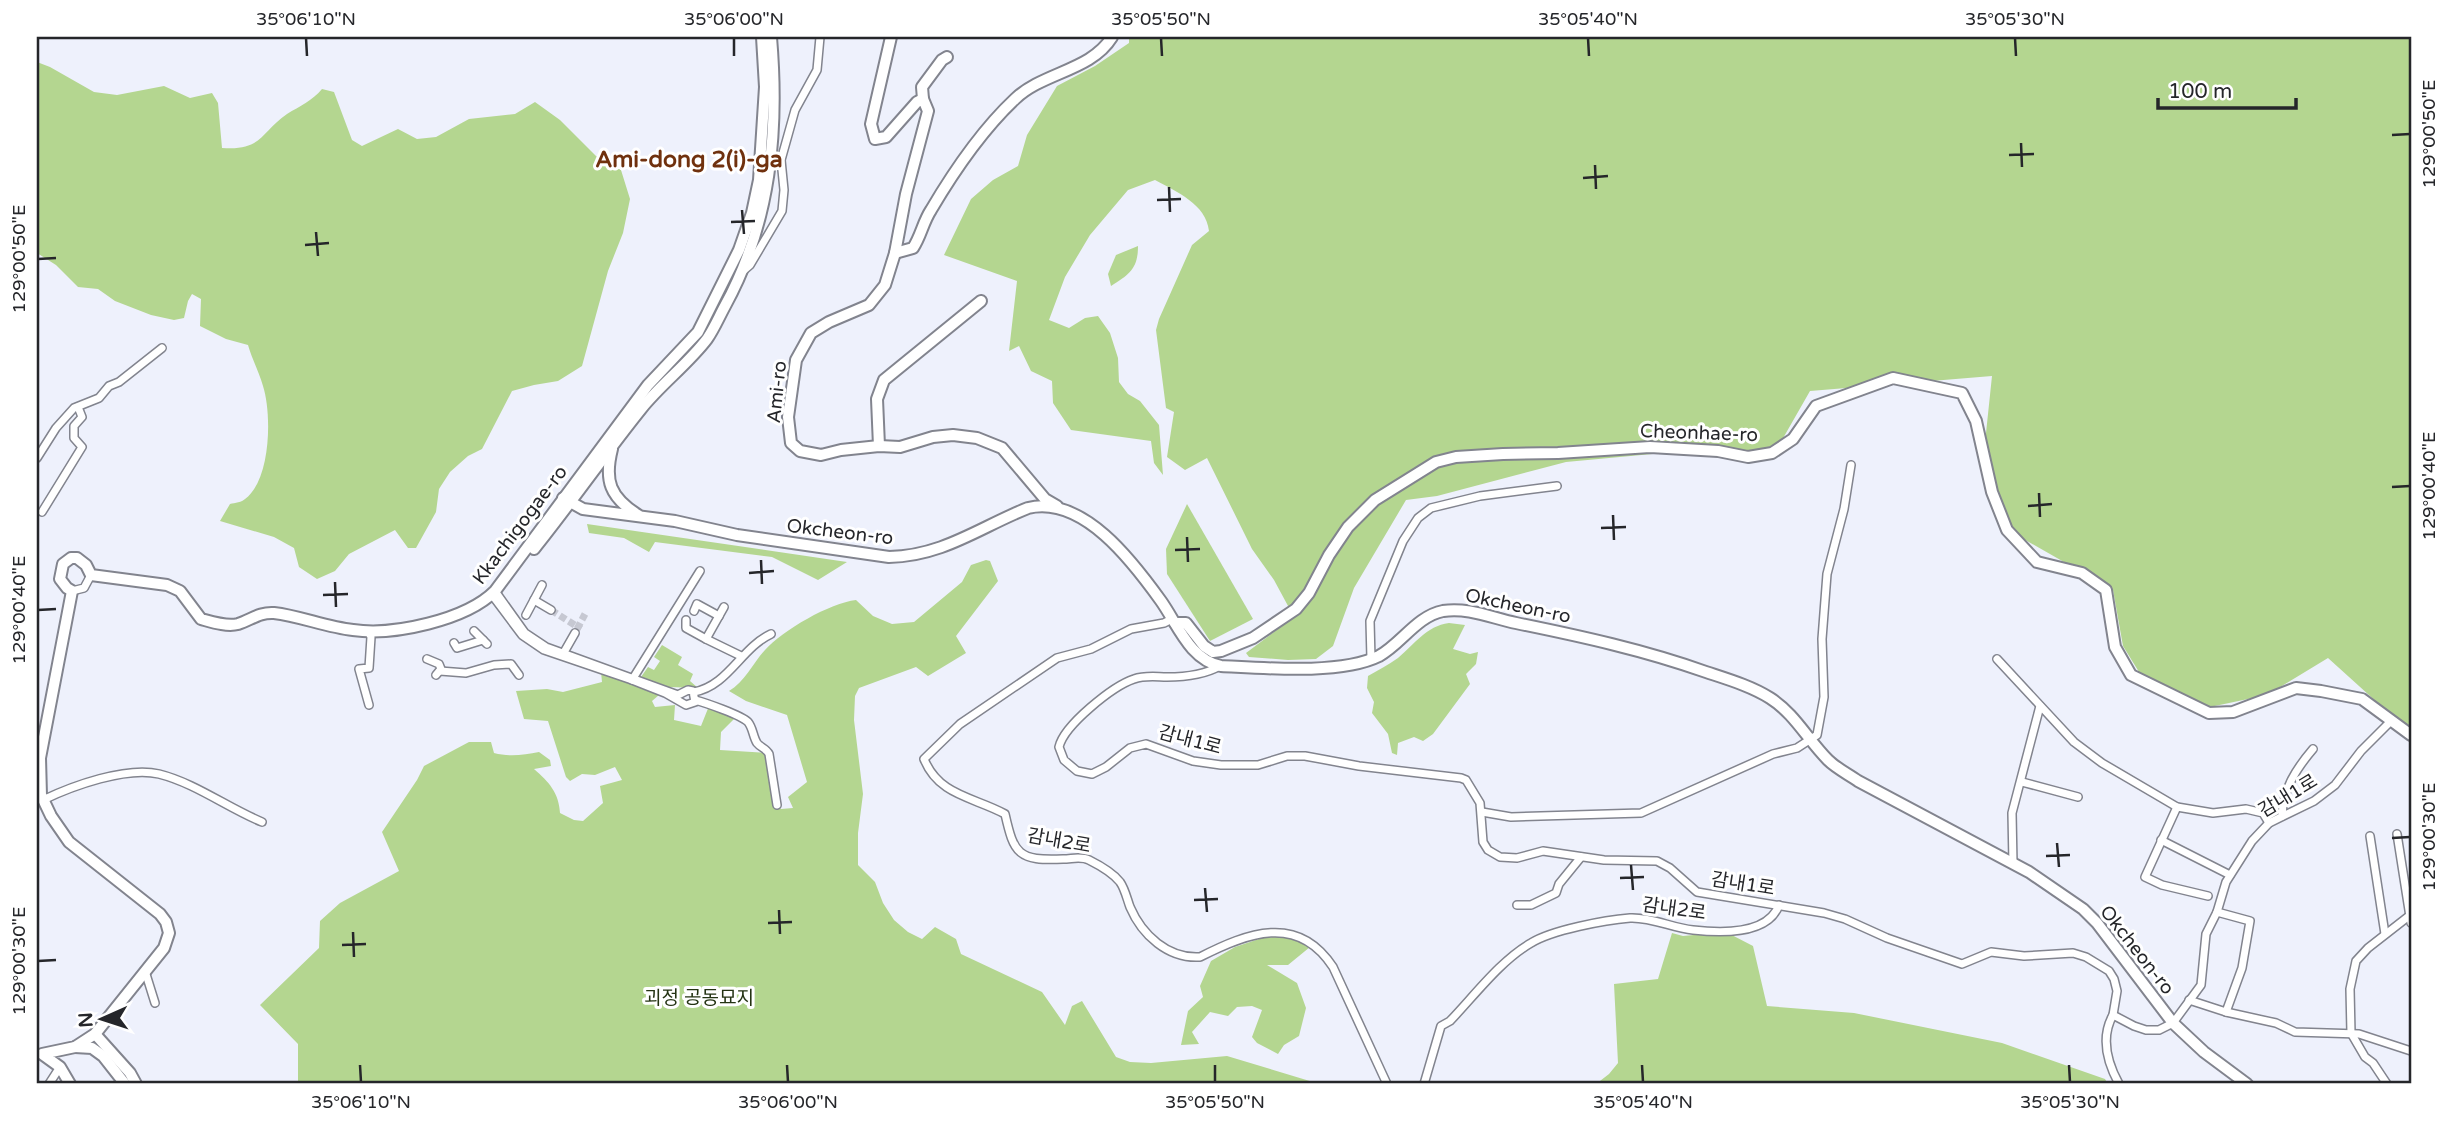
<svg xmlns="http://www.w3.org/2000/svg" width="2448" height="1121" font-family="'Varela Round','Noto Sans KR',sans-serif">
	<rect width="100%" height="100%" fill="#eef1fc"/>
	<g fill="#b4d690">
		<path d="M 1129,37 L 2411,37 L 2411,733 L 2328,658 L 2267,695 L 2210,707 L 2139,672 L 2123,646 L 2113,590 L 2013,533 L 1984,452 L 1992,376 L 1810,391 L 1782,440 L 1766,449 L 1747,451 L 1717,448 L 1566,462 L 1437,496 L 1406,500 L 1354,588 L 1333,646 L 1316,659 L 1288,660 L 1249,657 L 1246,653 L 1294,617 L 1274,580 L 1252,549 L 1207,458 L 1185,470 L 1167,457 L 1174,412 L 1166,408 L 1156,330 L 1159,319 L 1192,245 L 1209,231 C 1206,204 1177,192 1155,180 L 1128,190 L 1090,235 L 1065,277 L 1049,320 L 1069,328 L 1085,318 L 1098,316 L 1110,333 L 1118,358 L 1119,382 L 1128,394 L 1140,401 L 1159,425 L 1163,475 L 1154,463 L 1151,441 L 1071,430 L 1053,403 L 1052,381 L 1031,371 L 1019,346 L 1009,351 L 1017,281 L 944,255 L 971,199 L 993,180 L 1018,166 L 1027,135 L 1057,86 L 1095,66 L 1129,43 Z"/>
		<path d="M 37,62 L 50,67 L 94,92 L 117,95 L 164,86 L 190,98 L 212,93 L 218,103 L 222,148 C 262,151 260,133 287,114 C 300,106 312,101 322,89 L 334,92 L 352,140 L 362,146 L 398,129 L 417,139 L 436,137 L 469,119 L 515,114 L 535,102 L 560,120 L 596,156 L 621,170 L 630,199 L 623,233 L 608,271 L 582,366 L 558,381 L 534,385 L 512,391 L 482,449 L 468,456 L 450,472 L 439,489 L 436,512 L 416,548 L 408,548 L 395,530 L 349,554 L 335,571 L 317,579 L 299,567 L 294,548 L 274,537 L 220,521 L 230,504 C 235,503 242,502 245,499 C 271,480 272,414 263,386 C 259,372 252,359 248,345 L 226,339 L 200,326 L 201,299 L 192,294 L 188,301 L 184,318 L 174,320 L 151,315 L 115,301 L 98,289 L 78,287 L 56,265 L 37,253 Z"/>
		<path d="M 1138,246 C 1138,268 1130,274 1111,286 L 1108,274 L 1116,255 Z"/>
		<polygon points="1187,504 1253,619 1210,641 1167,574 1166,549"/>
		<polygon points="587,524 847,562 818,580 772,557 655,542 649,552 624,538 589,533"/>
		<path d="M 986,560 L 990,561 L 998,581 L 956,636 L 966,653 L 928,676 L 916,667 L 859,688 L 855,696 L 854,720 L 863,794 L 858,833 L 858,865 L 875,882 L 883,903 L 894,920 L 908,932 L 922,939 L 935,927 L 956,939 L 961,954 L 1042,992 L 1065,1025 L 1072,1006 L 1082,1001 L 1116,1057 L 1130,1062 L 1151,1063 L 1227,1056 L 1313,1082 L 1313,1084 L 298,1084 L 298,1044 L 260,1005 L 319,948 L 320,921 L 340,903 L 399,871 L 382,832 L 417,780 L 424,766 L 469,742 L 491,742 L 494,753 C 509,757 524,755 539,752 L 550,760 L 551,766 L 534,769 C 549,782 559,793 560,813 L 574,820 L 583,821 L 603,803 L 600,786 L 622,780 L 615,767 L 595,775 L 582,774 L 570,781 L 566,777 L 548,721 L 524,719 L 516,691 L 547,689 L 563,692 L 602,682 L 601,672 L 659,695 L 652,701 L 655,707 L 675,705 L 674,720 L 701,726 L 709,706 L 735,718 L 721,732 L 720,750 L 767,753 L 774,802 L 781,809 L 793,808 L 788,797 L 807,782 L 787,715 L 746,701 L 729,691 C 745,682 753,663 765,650 C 783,630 830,603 856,600 L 873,616 L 892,624 L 914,622 L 962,582 L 971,565 Z"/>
		<path d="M 1449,623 L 1465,625 L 1453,649 L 1470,654 L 1478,652 L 1476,664 L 1466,674 L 1470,684 L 1433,734 L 1423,741 L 1414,737 L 1398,743 L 1397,755 L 1392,753 L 1388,734 L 1372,713 L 1374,702 L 1367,688 L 1368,676 C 1378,670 1388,665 1398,658 C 1415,644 1426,626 1449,623 Z"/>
		<polygon points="662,645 682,657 678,665 693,674 690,681 698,688 669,687 641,677 648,667 654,670 660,661 654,657"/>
		<polygon points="1726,932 1753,946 1767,1006 1854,1013 2002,1043 2105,1079 2108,1084 1596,1084 1609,1074 1618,1063 1614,984 1658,979 1672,933 1683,936"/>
		<polygon points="1285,936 1302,941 1310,947 1288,965 1267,965 1297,983 1306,1008 1299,1036 1284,1045 1278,1054 1257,1043 1252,1037 1262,1010 1252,1006 1237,1007 1228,1016 1210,1012 1192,1032 1199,1044 1181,1045 1188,1011 1203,997 1200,986 1211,961 1235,947 1262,938"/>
	</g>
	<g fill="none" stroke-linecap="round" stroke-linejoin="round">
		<g stroke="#c6c8d2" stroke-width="7" stroke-dasharray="7 3.5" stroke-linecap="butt">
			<polyline points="551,610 581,629"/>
			<polyline points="577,629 585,614"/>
		</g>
		<g stroke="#82848e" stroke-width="10">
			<g id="street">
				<polyline points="743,271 750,265 782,211 784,190 781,160 795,110 817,70 820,37"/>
				<polyline points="37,458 56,428 74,408 99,398 109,386 119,382 162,348"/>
				<polyline points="42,512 82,447 74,438 74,426 82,417 78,407"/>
				<polyline points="72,591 84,588 91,575"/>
				<polyline points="492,595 522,635 544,650 632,680 665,693 686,705 695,702 693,691 688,690 678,695 546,647 525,633 495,591"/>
				<polyline points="534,600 551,610"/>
				<polyline points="724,607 706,639 741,656"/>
				<polyline points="694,611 697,604 719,616"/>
				<polyline points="526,615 542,585"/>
				<path d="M 1172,619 L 1164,623 L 1131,629 L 1091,649 L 1057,658 L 960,724 L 924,759 C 939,796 974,797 1005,814 C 1014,854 1018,861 1063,859 C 1072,859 1081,856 1089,860 C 1099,865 1113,873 1120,882 C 1125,889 1127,899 1130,907 C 1142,935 1168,959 1200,957 C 1247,933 1298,913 1333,967 L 1387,1084"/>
				<polyline points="686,620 686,628 706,639"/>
				<polyline points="368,631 371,637 369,668 359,669 369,705"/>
				<polyline points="474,631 483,640"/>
				<polyline points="454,643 457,648 483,640 487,644"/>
				<polyline points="563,654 575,633"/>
				<polyline points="427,659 439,664 441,669 436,675"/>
				<polyline points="1371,659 1370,621 1403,541 1418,518 1431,508 1480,496 1557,486"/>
				<polyline points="1997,659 2074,742 2102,763 2177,807 2213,813 2246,809 2263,813 2269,823"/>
				<path d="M 1220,666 C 1204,675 1185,677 1167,677 C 1157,677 1145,675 1134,679 C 1113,686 1064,725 1059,747 L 1064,760 L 1077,771 L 1092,774 L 1106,767 L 1130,748 L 1146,744 L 1193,761 L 1221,765 L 1258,765 L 1287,756 L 1305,756 L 1359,766 L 1461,778 L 1466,780 L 1480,803 L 1483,842 L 1488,850 L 1500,857 L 1517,858 L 1543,851 L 1604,860 L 1657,861 L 1670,868 L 1697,892 L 1824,913 L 1845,919 L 1887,938 L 1962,964 L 1991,952 L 2024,956 L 2073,953 L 2086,957 L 2109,971 L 2114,979 L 2117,991 L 2113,1015 L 2134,1026 L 2146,1030 L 2159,1030 L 2173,1023 L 2201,985 L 2206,934 L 2217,912 L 2226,882 L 2252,841 L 2269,823 L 2314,801 L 2335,785 L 2361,751 L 2392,720"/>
				<polyline points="440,671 466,673 494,665 511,664 519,675"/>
				<polyline points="632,680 700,571"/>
				<path d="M 694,692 C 728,686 741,648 771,634"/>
				<path d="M 695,700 C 706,703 741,715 748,722 C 753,728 753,737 757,743 C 761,748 766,748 769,754 L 777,805"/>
				<polyline points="2022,782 2078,797"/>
				<path d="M 43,800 C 72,786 127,766 159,774 C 195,783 228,808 262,822"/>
				<polyline points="2177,807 2145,877 2162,885 2208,896"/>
				<polyline points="1482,812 1511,817 1641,813 1773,754 1797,748 1817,735 1824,697 1822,639 1827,574 1844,509 1851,465"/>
				<path d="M 2282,816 C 2283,789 2296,769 2313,749"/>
				<polyline points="2397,834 2411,923"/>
				<polyline points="2370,836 2385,934"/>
				<polyline points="2161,840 2230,875"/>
				<polyline points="2013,864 2012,813 2040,706"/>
				<polyline points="1517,905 1531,905 1556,893 1559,884 1581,857"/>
				<polyline points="145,971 155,1003"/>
				<polyline points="2189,1000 2226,1012 2242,968 2250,921 2217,912"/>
				<polyline points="2226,1012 2276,1023 2295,1032 2359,1034 2411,1051"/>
				<path d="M 2113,1015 C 2100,1038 2107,1062 2119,1084"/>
				<polyline points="49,1084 60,1067"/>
				<path d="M 1424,1084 L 1441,1026 L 1450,1021 C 1475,995 1500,961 1531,943 C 1552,930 1605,920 1630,918 C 1652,917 1672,928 1693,930 C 1720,933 1768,935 1779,905"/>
				<polyline points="2387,1084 2373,1063 2365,1057 2351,1033 2350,989 2356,961 2368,948 2409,916"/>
			</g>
		</g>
		<g stroke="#82848e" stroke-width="14">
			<g id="secondary">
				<polyline points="891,37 871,124 875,139 886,137 917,102 923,99 928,111 906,194 895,253 885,285 869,305 829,322 811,333 796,360 788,417 791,443 800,451 821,455 841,450 879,446 900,447 933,437 953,435 977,438 1002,448 1045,499 1057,506"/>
				<polyline points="923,99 922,87 942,60 947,57"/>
				<path d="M 895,253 L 913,248 C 921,236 923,222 931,210 C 954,171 982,130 1015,99 C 1043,72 1091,71 1112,37"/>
				<polyline points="879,446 877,399 884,380 981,301"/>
				<path d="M 612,449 C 604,481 610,497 638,515"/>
				<path d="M 563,498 L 583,509 L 675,521 L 737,535 L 889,557 C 943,556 980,527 1028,508 C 1083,495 1133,562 1161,601 C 1178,625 1190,660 1221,666 C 1263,668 1341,675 1379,656 C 1401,644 1417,616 1443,611 C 1468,607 1492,618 1516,623 C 1580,636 1644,650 1706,672 C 1727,679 1751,686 1770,698 C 1794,713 1808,740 1828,760 C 1836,768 1848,774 1858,781 L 2029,872 L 2083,909 L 2097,923 L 2173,1023 L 2204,1052 L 2247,1084"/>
				<path d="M 534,549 C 571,503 604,455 641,409 C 661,384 688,364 707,339 C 714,329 719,317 725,306 C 771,222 779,131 771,37"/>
				<polyline points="1175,623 1186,623 1204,646 1213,652 1221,651 1253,638 1296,609 1309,593 1329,555 1348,527 1375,500 1436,462 1456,457 1503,454 1558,453 1650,447 1718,451 1748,457 1772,453 1793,439 1816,406 1893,378 1962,393 1976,421 1992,492 2007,530 2037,562 2082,573 2106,590 2115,647 2131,675 2209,713 2233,712 2296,688 2321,691 2362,699 2411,735"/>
				<polyline points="95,1034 130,1073 136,1084"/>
				<polyline points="75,1047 92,1048 103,1056 125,1084"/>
				<path d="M 70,1084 L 60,1067 L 42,1054 L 75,1047 L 95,1034 L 164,948 L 169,933 L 166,922 L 160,914 L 69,842 L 51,816 L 41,795 L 40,758 L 72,591 L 67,588 L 60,579 L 63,564 L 71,558 L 77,558 L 86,565 L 91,575 L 167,585 L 180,591 L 201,619 C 212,622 227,627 238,624 C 251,620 259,612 274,613 C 300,616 326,627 353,630 C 393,636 466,620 495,591 L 648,385 L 698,332 L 739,250 L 752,213 L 759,180 L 765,87 L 762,37"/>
			</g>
		</g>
		<use href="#street" stroke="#fff" stroke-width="7"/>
		<use href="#secondary" stroke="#fff" stroke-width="10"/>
	</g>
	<path fill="none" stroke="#25262a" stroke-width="2.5" d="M 306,38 L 307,56M 734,38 L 734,56M 1161,38 L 1162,56M 1588,38 L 1589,56M 2015,38 L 2016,56M 2392,135 L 2410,134M 2021,143 L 2022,167M 2009,155 L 2034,154M 1595,165 L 1596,189M 1583,178 L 1608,176M 1169,187 L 1170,212M 1157,200 L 1181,199M 742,210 L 744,234M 731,222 L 755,221M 316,232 L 318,256M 305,245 L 329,243M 38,259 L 56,258M 2392,487 L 2410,486M 2039,493 L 2040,517M 2028,506 L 2052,504M 1613,515 L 1614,540M 1601,528 L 1626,527M 1187,537 L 1188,562M 1175,550 L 1200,549M 761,560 L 762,584M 749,573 L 774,571M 335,582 L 336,607M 323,595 L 348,594M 38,610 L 56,609M 2392,838 L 2410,837M 2057,843 L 2059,867M 2046,856 L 2070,855M 1631,865 L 1633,890M 1620,878 L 1644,877M 1205,888 L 1207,912M 1194,900 L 1218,899M 779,910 L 780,934M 768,923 L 792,922M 353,932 L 354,957M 342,945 L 366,944M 38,961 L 56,960M 360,1065 L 361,1082M 787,1065 L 788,1082M 1215,1065 L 1215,1082M 1642,1065 L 1643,1082M 2069,1065 L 2070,1082"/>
	<g text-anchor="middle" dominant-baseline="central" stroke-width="6" stroke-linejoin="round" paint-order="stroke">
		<g font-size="19" fill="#25262a" stroke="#fff">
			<text transform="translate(777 392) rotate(-84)">Ami-ro</text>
			<text transform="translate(1699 433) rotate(2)">Cheonhae-ro</text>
			<text transform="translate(520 525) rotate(-53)">Kkachigogae-ro</text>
			<text transform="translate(840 532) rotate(7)">Okcheon-ro</text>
			<text transform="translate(1518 606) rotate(12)">Okcheon-ro</text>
			<text transform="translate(1190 740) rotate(15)">감내1로</text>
			<text transform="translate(2288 796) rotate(-31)">감내1로</text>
			<text transform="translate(1059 841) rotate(10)">감내2로</text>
			<text transform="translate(1743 884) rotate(9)">감내1로</text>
			<text transform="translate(1674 909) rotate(8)">감내2로</text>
			<text transform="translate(2137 950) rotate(52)">Okcheon-ro</text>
		</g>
		<g font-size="19" fill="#243313" stroke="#fff">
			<text x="699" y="998">괴정 공동묘지</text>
		</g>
		<g font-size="23" font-weight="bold" fill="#70310e" stroke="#fff">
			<text x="689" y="160">Ami-dong 2(i)-ga</text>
		</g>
	</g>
	<rect width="2448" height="1121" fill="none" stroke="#ffffff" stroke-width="77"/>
	<g transform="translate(102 1019) rotate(267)" stroke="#ffffff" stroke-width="5" paint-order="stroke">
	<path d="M0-5L12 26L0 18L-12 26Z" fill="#25262a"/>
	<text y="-10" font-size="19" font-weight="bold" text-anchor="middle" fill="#25262a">N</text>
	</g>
	<path d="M2158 98v10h138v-10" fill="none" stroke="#25262a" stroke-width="3.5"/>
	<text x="2168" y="98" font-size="21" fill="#25262a" stroke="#ffffff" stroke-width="5" paint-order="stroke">100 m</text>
	<rect x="38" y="38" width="2372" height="1044" fill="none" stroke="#25262a" stroke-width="2.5"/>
	<g font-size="18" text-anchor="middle" fill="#25262a">
		<text x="306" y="25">35°06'10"N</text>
		<text x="734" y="25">35°06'00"N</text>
		<text x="1161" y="25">35°05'50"N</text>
		<text x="1588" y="25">35°05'40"N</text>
		<text x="2015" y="25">35°05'30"N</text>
		<text transform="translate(2429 134) rotate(-90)" y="6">129°00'50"E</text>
		<text transform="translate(19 259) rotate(-90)" y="6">129°00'50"E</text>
		<text transform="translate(2429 486) rotate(-90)" y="6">129°00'40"E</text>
		<text transform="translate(19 610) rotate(-90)" y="6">129°00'40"E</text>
		<text transform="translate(2429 837) rotate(-90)" y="6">129°00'30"E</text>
		<text transform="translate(19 961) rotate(-90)" y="6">129°00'30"E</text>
		<text x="361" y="1108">35°06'10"N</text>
		<text x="788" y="1108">35°06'00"N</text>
		<text x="1215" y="1108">35°05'50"N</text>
		<text x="1643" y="1108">35°05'40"N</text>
		<text x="2070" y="1108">35°05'30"N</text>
	</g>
</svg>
